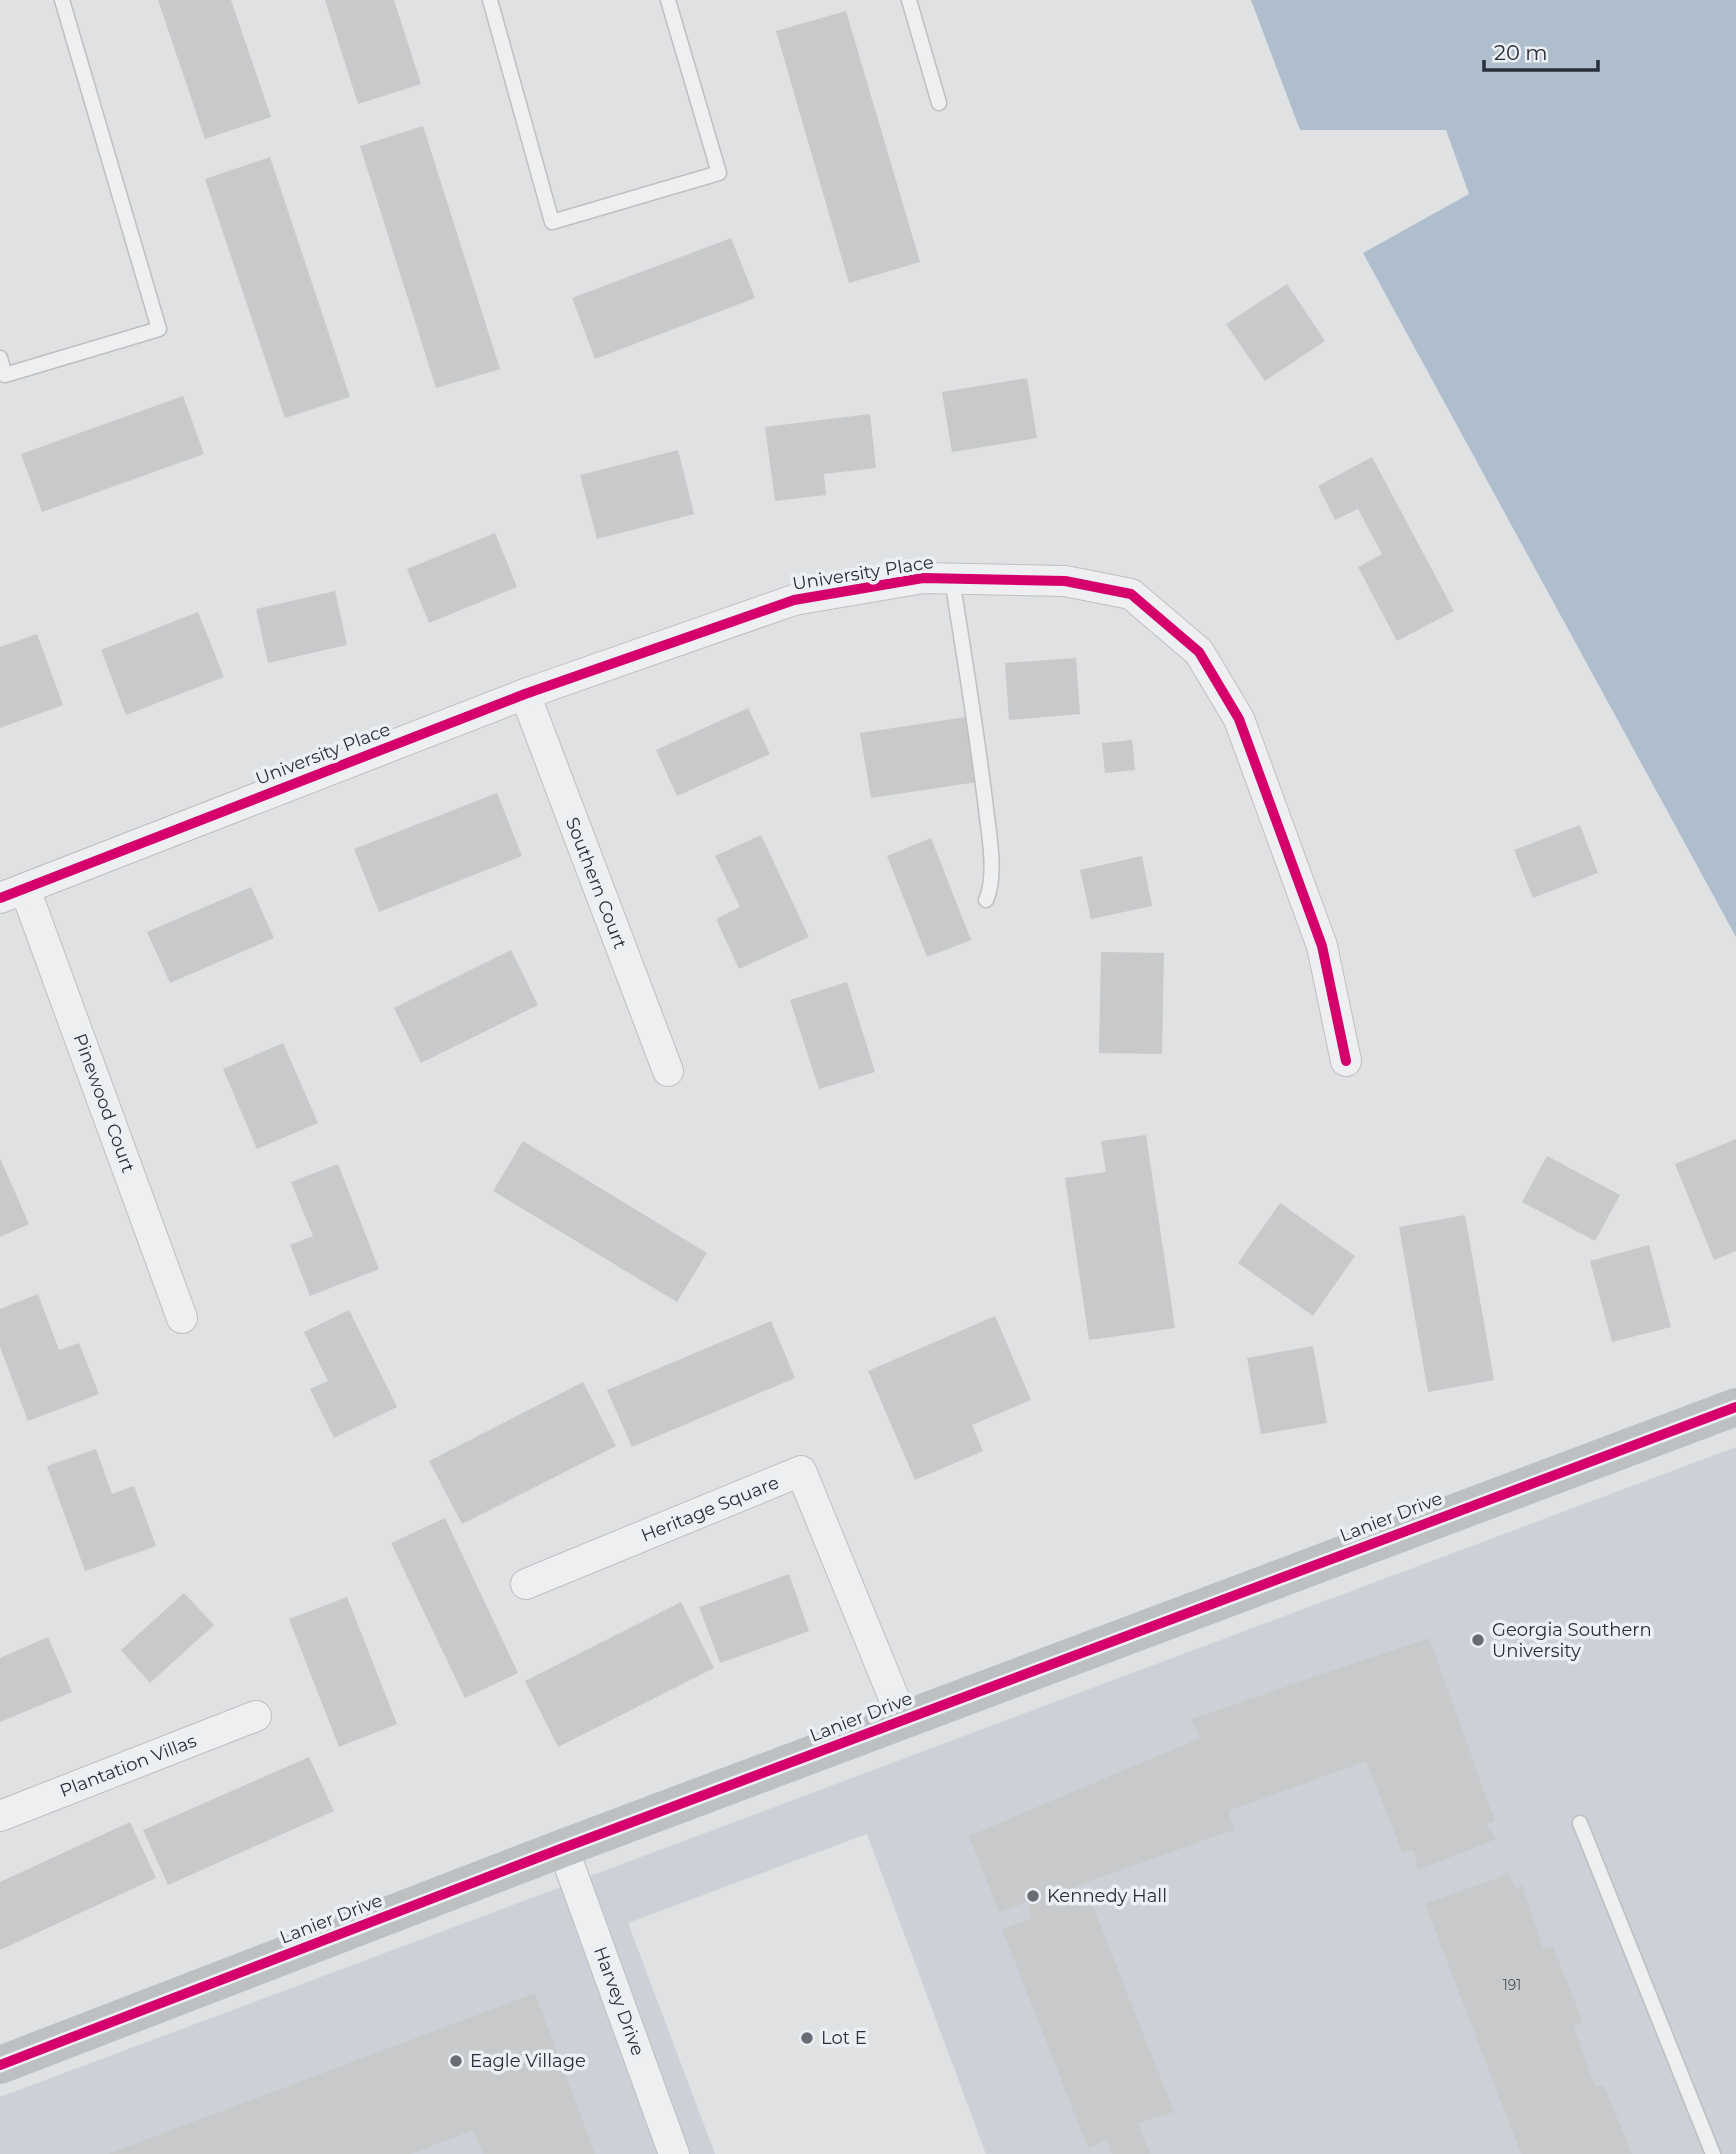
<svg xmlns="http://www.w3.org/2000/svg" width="1736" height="2154" font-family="Montserrat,sans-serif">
	<rect width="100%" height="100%" fill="#dfe1e3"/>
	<polygon fill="#cdd0d6" points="1736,1447 1736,2154 986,2154 867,1834 628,1923 715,2154 0,2154 0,2097"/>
	<polygon fill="#afbecc" points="1251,0 1736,0 1736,937 1363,253 1469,194 1446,130 1300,130"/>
	<g fill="#c7c9cb">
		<polygon points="158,0 231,0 271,117 205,139"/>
		<polygon points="325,0 394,0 421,84 358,104"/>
		<polygon points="846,11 920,262 849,283 776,31"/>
		<polygon points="423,126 500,369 436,388 360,146"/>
		<polygon points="270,157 350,397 285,418 205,179"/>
		<polygon points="731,238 755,298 595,359 572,298"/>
		<polygon points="1287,284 1325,341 1265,381 1226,324"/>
		<polygon points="1027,378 1037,438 952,452 942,392"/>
		<polygon points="183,396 204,454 42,512 21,454"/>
		<polygon points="870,414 876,468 824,474 826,495 775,501 765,427"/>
		<polygon points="678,450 694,514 597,539 580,475"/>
		<polygon points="1372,457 1454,611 1397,641 1358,567 1382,554 1358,509 1335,520 1318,486"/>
		<polygon points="495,533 517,587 429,623 407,569"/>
		<polygon points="335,591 347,645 268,663 256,609"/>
		<polygon points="198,612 224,677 126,715 101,650"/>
		<polygon points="37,634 63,705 0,728 0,647"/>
		<polygon points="1076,658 1080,714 1009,720 1005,663"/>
		<polygon points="748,708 770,754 677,796 656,750"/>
		<polygon points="966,717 977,782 871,798 860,733"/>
		<polygon points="1132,740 1135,770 1105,773 1102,743"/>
		<polygon points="497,793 522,856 379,912 354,849"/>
		<polygon points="1580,825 1598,873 1533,898 1514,850"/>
		<polygon points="761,835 809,937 739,969 716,919 740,907 715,856"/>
		<polygon points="931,838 971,940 927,957 887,856"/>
		<polygon points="1142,856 1152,906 1091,919 1080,870"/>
		<polygon points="251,887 274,938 170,983 147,932"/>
		<polygon points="511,950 538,1005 421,1063 394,1008"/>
		<polygon points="1101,952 1164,953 1162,1054 1099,1053"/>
		<polygon points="847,982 875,1072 819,1089 790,1000"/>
		<polygon points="283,1043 318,1123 257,1149 223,1069"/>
		<polygon points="1146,1135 1175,1328 1089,1340 1065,1178 1106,1172 1101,1141"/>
		<polygon points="1736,1139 1736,1251 1714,1260 1675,1164"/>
		<polygon points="523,1141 707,1253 677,1302 493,1191"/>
		<polygon points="1547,1156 1620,1195 1595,1241 1522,1202"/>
		<polygon points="0,1158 29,1224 0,1237"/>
		<polygon points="338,1164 379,1269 310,1296 290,1245 313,1236 291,1182"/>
		<polygon points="1280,1203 1355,1256 1313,1316 1238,1263"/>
		<polygon points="1465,1215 1494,1380 1428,1392 1399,1227"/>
		<polygon points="1649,1245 1671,1327 1612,1342 1590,1261"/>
		<polygon points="38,1294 59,1350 79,1343 99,1394 28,1421 0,1347 0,1309"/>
		<polygon points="349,1310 397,1407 334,1438 310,1389 328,1381 304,1332"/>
		<polygon points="995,1316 1031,1400 972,1425 983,1451 915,1480 868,1371"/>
		<polygon points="771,1321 795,1378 632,1447 607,1390"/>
		<polygon points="1313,1346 1327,1423 1261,1434 1247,1358"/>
		<polygon points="583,1382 616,1446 462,1524 429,1461"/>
		<polygon points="96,1449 112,1494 134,1486 156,1546 85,1571 47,1466"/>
		<polygon points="445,1518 518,1673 465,1698 391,1543"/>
		<polygon points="789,1574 809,1631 720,1663 699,1607"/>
		<polygon points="184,1593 214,1625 150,1683 121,1650"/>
		<polygon points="347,1597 397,1724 339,1747 289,1619"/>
		<polygon points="681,1602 714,1668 558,1747 525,1681"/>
		<polygon points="48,1637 72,1692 0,1722 0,1658"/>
		<polygon points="1429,1638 1495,1821 1486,1825 1496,1839 1418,1870 1414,1850 1402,1852 1366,1761 1228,1811 1235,1829 1071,1888 1075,1899 1088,1894 1174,2112 1138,2123 1150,2154 1112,2154 1107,2140 1088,2148 1002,1929 1032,1918 1027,1902 999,1912 969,1836 1200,1738 1191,1719"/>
		<polygon points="309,1757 334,1811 168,1885 143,1830"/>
		<polygon points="130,1822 156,1878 0,1950 0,1882"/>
		<polygon points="1508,1874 1516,1890 1522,1885 1543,1948 1553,1947 1583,2022 1573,2025 1595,2086 1604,2086 1632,2154 1521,2154 1425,1904"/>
		<polygon points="535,1993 595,2154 483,2154 473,2130 411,2154 108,2154"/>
	</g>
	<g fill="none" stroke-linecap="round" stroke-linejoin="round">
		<g stroke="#bdbfc1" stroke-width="17">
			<g id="lane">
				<polyline points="490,0 552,222 719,173 668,0"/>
				<polyline points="909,0 939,103"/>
				<polyline points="0,358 5,375 159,329 62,0"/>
				<path d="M 952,579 C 964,655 977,732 986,809 C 989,835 997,875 986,900"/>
				<polyline points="1580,1823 1713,2154"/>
			</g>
		</g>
		<g stroke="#bdbfc1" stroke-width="32">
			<g id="street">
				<polyline points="525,694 668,1071"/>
				<polyline points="25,889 182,1318"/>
				<polyline points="0,898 525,694 794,600 923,578 1065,581 1131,594 1199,652 1239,719 1322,946 1346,1061"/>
				<polyline points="526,1584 801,1471 903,1720"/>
				<polyline points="0,1816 256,1716"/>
				<polyline points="563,1848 674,2154"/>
			</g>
		</g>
		<use href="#lane" stroke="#eeeff0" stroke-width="14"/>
		<use href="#street" stroke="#eeeff0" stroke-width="30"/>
		<polyline stroke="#bdc0c3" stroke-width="38" points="0,2065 563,1848 1736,1407"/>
		<g stroke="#eceff3" stroke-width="15">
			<g id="cycleway">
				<polyline points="0,898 525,694 794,600 923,578 1065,581 1131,594 1199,652 1239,719 1322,946 1346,1061"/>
				<polyline points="0,2065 563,1848 1736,1407"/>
			</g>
		</g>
		<use href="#cycleway" stroke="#d6006c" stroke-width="10"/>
	</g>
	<g fill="#686d75" stroke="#eceff3" stroke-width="2.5">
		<circle cx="1478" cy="1640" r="7"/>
		<circle cx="1033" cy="1896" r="7"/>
		<circle cx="807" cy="2038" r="7"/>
		<circle cx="456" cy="2061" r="7"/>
	</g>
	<g text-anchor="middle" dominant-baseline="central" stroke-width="7" stroke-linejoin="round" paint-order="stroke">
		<g font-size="14" fill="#50565f">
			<text x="1512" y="1985">191</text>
		</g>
		<g font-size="18" fill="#282f3a" stroke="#eceff3">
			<text transform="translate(863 573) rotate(-9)">University Place</text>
			<text transform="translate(323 754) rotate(-21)">University Place</text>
			<text transform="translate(596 883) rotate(69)">Southern Court</text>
			<text transform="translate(104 1103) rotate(70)">Pinewood Court</text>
			<text transform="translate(710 1509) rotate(-22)">Heritage Square</text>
			<text transform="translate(1391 1517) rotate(-21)">Lanier Drive</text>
			<text transform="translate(861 1717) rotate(-21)">Lanier Drive</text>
			<text transform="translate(128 1766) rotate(-21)">Plantation Villas</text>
			<text transform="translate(331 1919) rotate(-21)">Lanier Drive</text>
			<text transform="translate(619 2001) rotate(70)">Harvey Drive</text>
		</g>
		<g font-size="18" fill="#282f3a" stroke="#eceff3" text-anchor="start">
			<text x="1492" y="1630">Georgia Southern<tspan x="1492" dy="21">University</tspan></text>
			<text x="1047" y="1896">Kennedy Hall</text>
			<text x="821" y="2038">Lot E</text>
			<text x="470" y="2061">Eagle Village</text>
		</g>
	</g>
	<path d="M1484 60v10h114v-10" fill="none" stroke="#282f3a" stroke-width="3.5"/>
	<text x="1494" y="60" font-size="21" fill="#282f3a" stroke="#eceff3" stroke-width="5" paint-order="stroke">20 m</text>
</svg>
